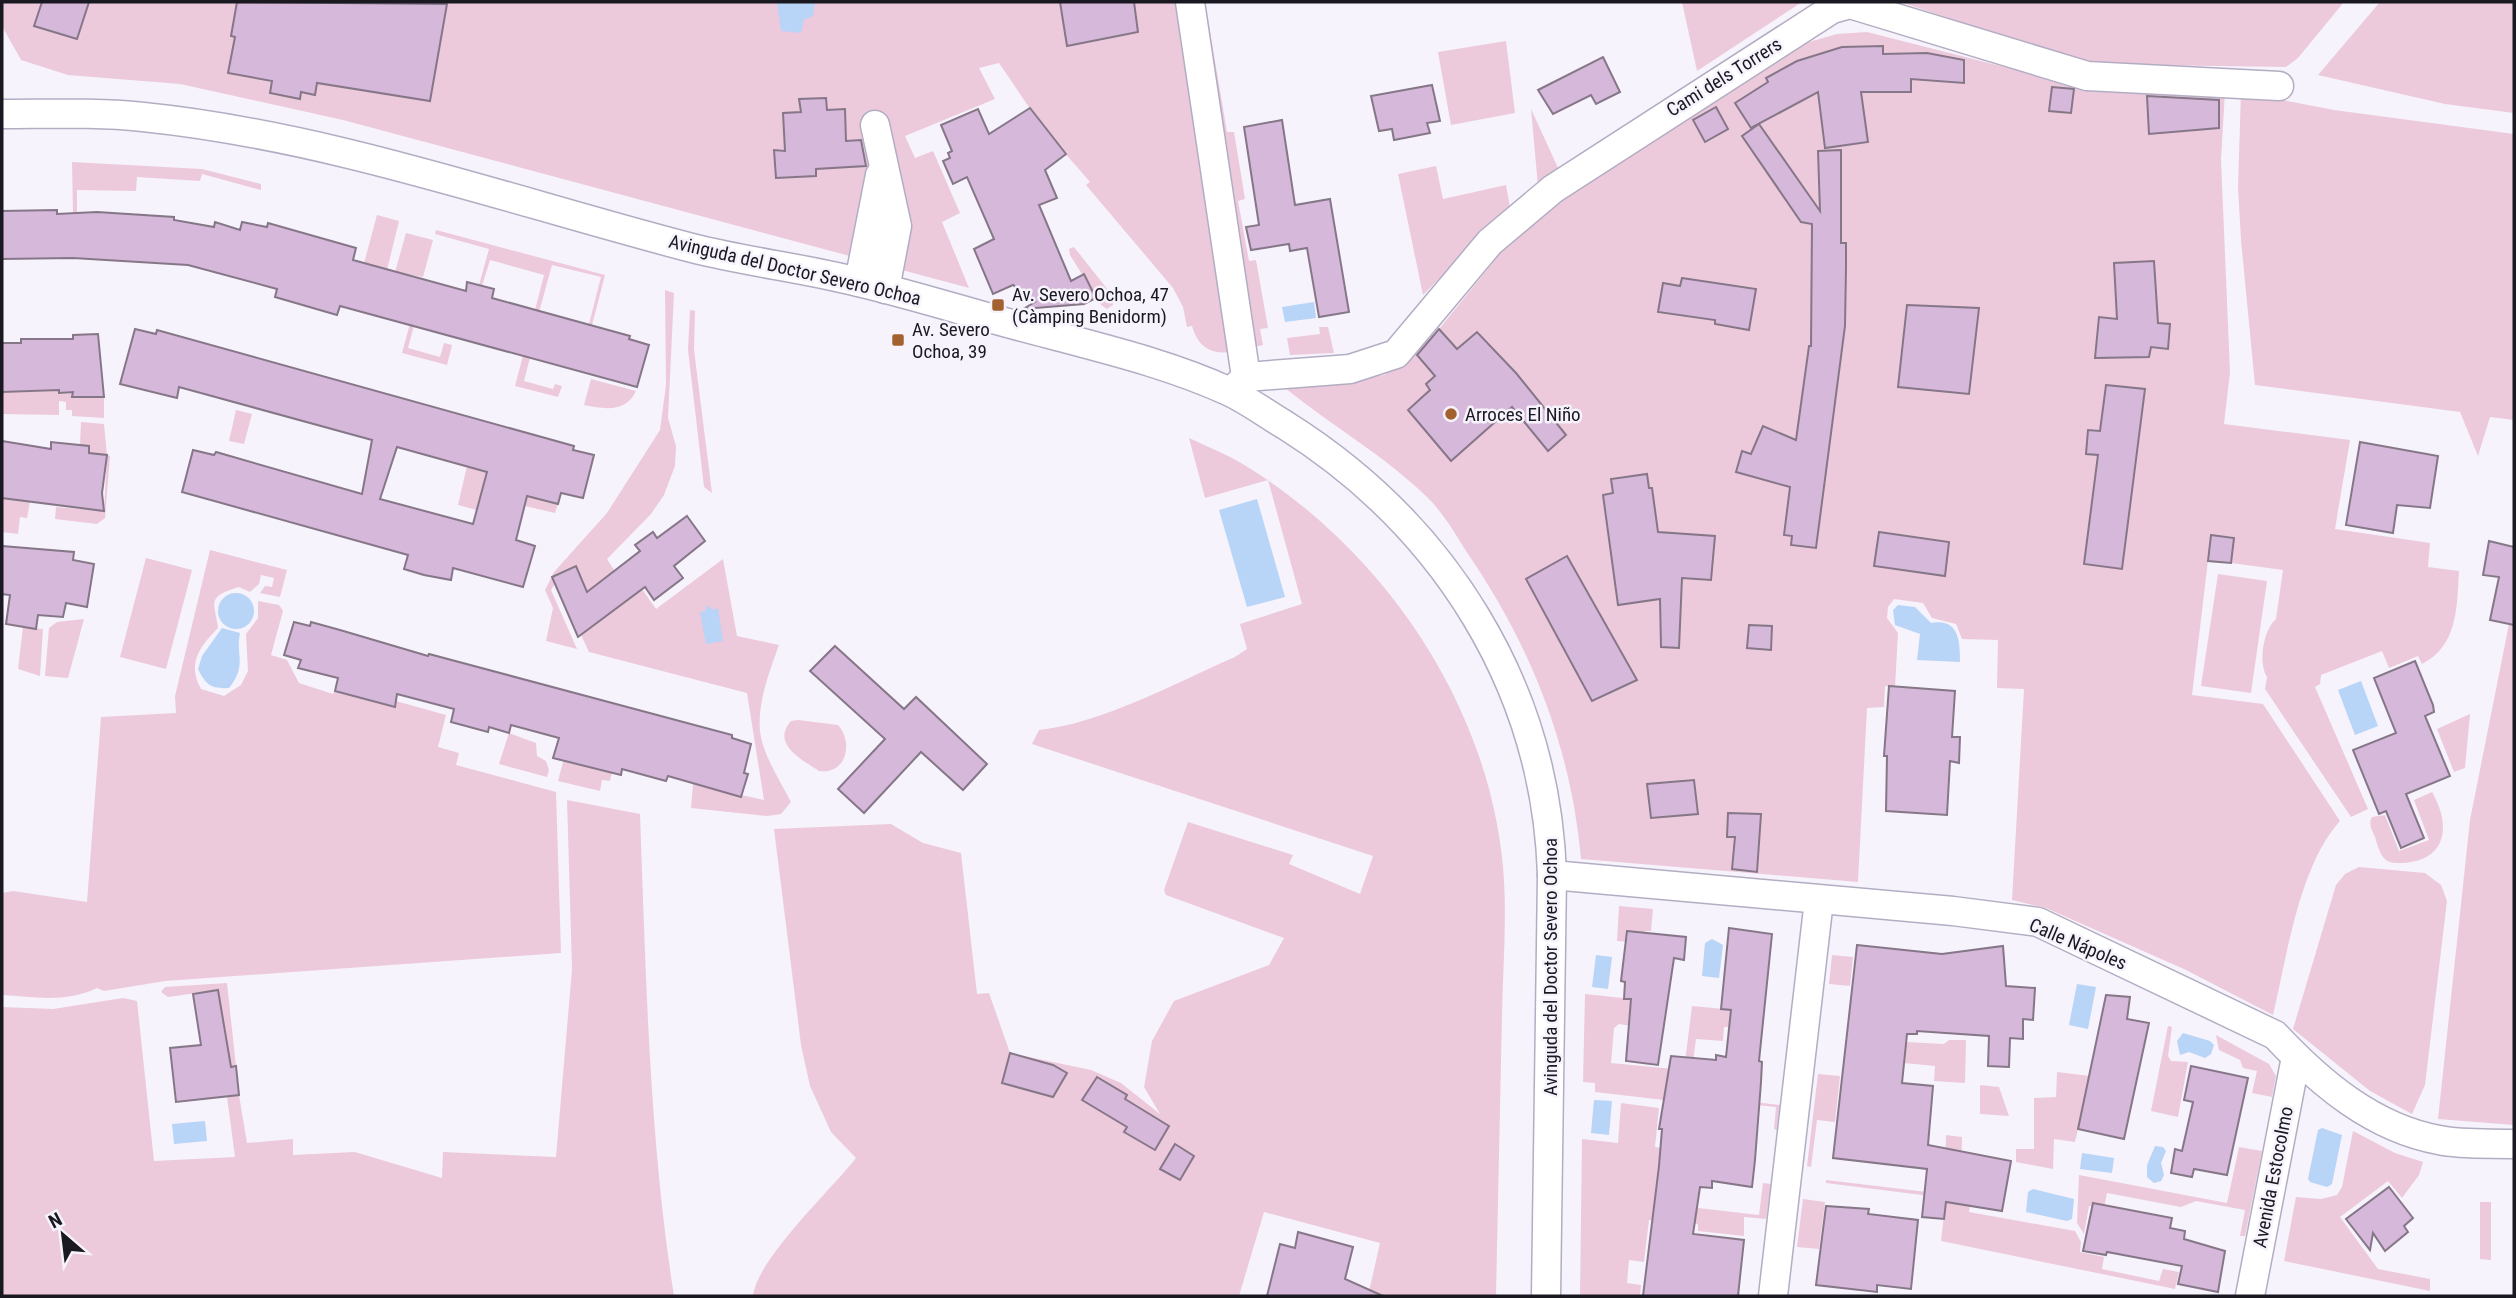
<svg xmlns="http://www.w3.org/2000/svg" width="2516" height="1298" font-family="'Roboto Condensed',sans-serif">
	<rect width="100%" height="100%" fill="#f6f3fc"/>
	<g fill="#eccadc">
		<path d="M 2,2 L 1205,2 L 1227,132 L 1234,132 L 1245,199 L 1238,201 L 1249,261 L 1256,260 L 1268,328 L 1260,329 L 1263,345 C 1234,352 1203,364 1192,326 L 1187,327 L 1183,307 L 1173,288 L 1086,185 L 1090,182 L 1043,128 L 999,63 L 979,68 L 995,99 L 905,136 L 915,158 L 933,151 L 960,213 L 942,222 L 969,288 L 343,120 L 180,84 L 68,75 L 21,60 L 2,26 Z"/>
		<polygon points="1682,2 1802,2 1697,71"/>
		<polygon points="1901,2 2344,2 2298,58 2286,67 2084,64"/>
		<polygon points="2380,2 2514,2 2514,113 2445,104 2318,75"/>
		<path d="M 1867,32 L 2083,87 L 2225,91 L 2221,160 L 2230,372 L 2224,424 L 2350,440 L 2335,529 L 2430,543 L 2428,567 L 2459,571 C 2457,606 2458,646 2422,664 L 2418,656 L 2389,668 L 2382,651 L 2321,675 L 2320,684 L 2315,687 L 2368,809 L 2351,817 L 2265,689 L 2267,677 C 2258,663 2263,630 2276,619 L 2283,570 L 2231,563 L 2234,538 L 2211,535 L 2192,695 L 2263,704 L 2340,821 C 2299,866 2287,956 2273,1015 L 2186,970 L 2046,908 L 2012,900 L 2024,689 L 1997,688 L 1998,640 L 1962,639 L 1956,624 L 1932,618 L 1923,603 L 1894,599 L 1888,607 L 1887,618 L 1898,633 L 1895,687 L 1885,686 L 1884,707 L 1867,708 L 1858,882 L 1581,859 C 1571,747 1531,646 1468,554 C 1456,535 1444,514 1428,498 C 1384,455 1332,426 1285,388 L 1384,375 L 1410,358 L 1439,329 L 1513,238 L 1547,207 L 1802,44 L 1837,34 Z"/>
		<polygon points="1506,41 1515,113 1451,125 1438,52"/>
		<polygon points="2241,92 2334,110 2514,134 2514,420 2490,417 2478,456 2460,412 2255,385 2241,240 2238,187"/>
		<polygon points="1531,109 1559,170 1538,186"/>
		<polygon points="72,162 202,169 261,184 261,190 202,174 200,181 137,177 136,191 77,190 77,213 73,214"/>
		<polygon points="1436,166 1443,199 1506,185 1510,207 1423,295 1398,174"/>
		<polygon points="377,215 399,221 387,270 363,267"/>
		<polygon points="436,230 605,275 591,329 588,328 601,277 552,265 538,316 534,314 544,275 490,260 482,286 479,285 489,249 435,234"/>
		<polygon points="406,233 433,240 423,277 395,272"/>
		<polygon points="1074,247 1112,295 1113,305 1107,309 1101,305 1070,255 1069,249"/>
		<path d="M 665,290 L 674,293 L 668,418 L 676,446 L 675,466 L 664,495 L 651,514 L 607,559 L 631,596 L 642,589 L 656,609 L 723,559 L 737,636 L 779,645 C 770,670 757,704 760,731 C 763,756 780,780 791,802 L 781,814 L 767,816 L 691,808 L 693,784 L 764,800 L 747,693 L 589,652 L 575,622 L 576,566 L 561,573 L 551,590 L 577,649 L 546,641 L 553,608 L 545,590 L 554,572 L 607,513 L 660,430 L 666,385 Z"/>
		<polygon points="690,310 695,311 694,350 712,493 704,487 688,350"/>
		<polygon points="412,316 416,318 408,348 440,357 444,343 452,345 447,365 402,353"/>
		<polygon points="1319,327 1328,327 1334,353 1290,355 1287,338 1320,334"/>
		<polygon points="525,348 532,350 524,381 553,389 555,384 562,386 558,397 515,386"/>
		<path d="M 591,379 L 636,391 C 626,413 604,409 584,405 Z"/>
		<polygon points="2,389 59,390 59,393 73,392 72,396 104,397 104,418 72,416 72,410 66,410 66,402 59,401 59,415 2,414"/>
		<polygon points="236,410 252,414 244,444 229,441"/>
		<polygon points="81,422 104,424 107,455 110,456 105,518 97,524 55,519 56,507 104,511 107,456 89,453 80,445"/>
		<path d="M 1189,438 C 1208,447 1229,455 1246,466 C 1381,549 1484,698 1502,857 C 1508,909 1503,963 1502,1015 C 1500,1109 1498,1203 1496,1296 L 1368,1296 L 1380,1243 L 1264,1212 L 1239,1296 L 753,1296 C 757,1259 831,1190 856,1158 L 831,1132 L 810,1086 L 801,1045 L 774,829 L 891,824 L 923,843 L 961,853 L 977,994 L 989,993 L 1010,1053 L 1091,1070 L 1121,1083 L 1160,1114 L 1144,1087 L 1152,1041 L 1174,1001 L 1269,965 L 1284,938 L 1166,895 L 1164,890 L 1188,822 L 1293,855 L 1289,864 L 1360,894 L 1373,856 L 1032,744 L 1039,730 C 1103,723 1175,683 1235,657 L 1247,649 L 1240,624 L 1302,604 L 1268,480 L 1205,498 Z"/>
		<polygon points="467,466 487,472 483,486 511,479 558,504 555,513 525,506 521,522 458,505"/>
		<polygon points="2,498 30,502 27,518 20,517 18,534 2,532"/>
		<path d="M 210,550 L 287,570 L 280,597 L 260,593 L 265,586 L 272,587 L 274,578 L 261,575 L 259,584 L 250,592 L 239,587 C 205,597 215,603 218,628 C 199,647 187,664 201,689 L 224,696 L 241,685 L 248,671 L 246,634 L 258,618 L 258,601 L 279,605 L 283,611 L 271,655 L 287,660 L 299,683 L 333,694 L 335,691 L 394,706 L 396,701 L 446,715 L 438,747 L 459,753 L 456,765 L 556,792 L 561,953 L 165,981 L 104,991 L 97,988 C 67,1003 33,997 2,995 L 2,893 L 13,891 L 87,902 L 101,717 L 176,713 L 175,696 Z"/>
		<polygon points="146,558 192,570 166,669 120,657"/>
		<polygon points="2218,574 2267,581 2251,693 2201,686"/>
		<polygon points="84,619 68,678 45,676 49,628 57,622"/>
		<polygon points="2509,624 2514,625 2514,1125 2438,1119 2470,820"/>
		<polygon points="23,627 43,629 40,676 18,669"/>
		<polygon points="2470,714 2465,768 2454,772 2437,729"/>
		<path d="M 798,720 L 838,725 C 854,743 846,775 819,771 C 801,759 771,744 791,721 Z"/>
		<polygon points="509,733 536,743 537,756 546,761 549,770 547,777 499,764"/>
		<polygon points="569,740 614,764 610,781 602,780 600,791 558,781"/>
		<path d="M 2432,792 C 2451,825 2448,860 2403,863 C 2396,863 2388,864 2383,857 C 2379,852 2377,843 2375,837 C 2372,830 2368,824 2372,817 L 2385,815 L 2399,851 L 2429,840 L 2414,800 Z"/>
		<path d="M 567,800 L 640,814 C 646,975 649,1137 674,1296 L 2,1296 L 2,1007 L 53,1009 L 123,998 L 137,1001 L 154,1161 L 235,1157 L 227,1097 L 239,1095 L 247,1143 L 293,1139 L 293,1155 L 355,1152 L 442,1178 L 443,1152 L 556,1157 L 572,969 Z"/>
		<polygon points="2359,867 2425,873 2441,885 2447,901 2425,1085 2412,1114 2370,1091 2293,1029 2336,885 2345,874"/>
		<polygon points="1619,906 1653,909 1651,931 1645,931 1645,943 1617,941"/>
		<polygon points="1832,955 1853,957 1850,986 1829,984"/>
		<polygon points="227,983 236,1066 230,1067 218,990 168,997 161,992 165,987"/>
		<polygon points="1585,994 1641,1000 1631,1026 1619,1024 1614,1028 1611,1063 1684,1070 1692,1006 1735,1010 1733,1027 1724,1027 1723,1041 1696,1039 1692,1070 1716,1098 1780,1105 1777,1130 1774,1129 1776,1107 1681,1097 1665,1092 1664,1100 1595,1092 1595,1083 1583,1082"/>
		<polygon points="2168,1026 2172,1027 2168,1056 2171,1061 2188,1062 2178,1117 2151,1111"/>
		<polygon points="2216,1035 2269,1064 2276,1076 2272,1097 2252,1093 2257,1071 2243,1068 2240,1060 2219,1050"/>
		<polygon points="1949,1040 1966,1040 1965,1083 1934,1081 1935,1066 1904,1063 1906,1042 1944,1044"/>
		<polygon points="2057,1072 2090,1076 2075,1142 2054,1139 2053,1169 2016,1162 2016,1149 2034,1149 2034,1098 2056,1097"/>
		<polygon points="1818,1074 1840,1076 1835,1122 1817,1120 1811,1167 1807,1166"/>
		<polygon points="1980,1085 1999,1087 2009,1116 1980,1114"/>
		<polygon points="1621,1103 1659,1108 1655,1147 1660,1148 1660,1151 1655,1203 1759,1215 1763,1183 1771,1184 1766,1219 1744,1217 1744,1236 1698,1231 1698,1224 1649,1220 1644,1262 1629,1260 1627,1283 1641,1285 1640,1296 1580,1296 1582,1139 1618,1143"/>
		<polygon points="2353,1131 2395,1153 2423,1162 2419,1175 2402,1198 2388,1181 2340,1217 2378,1269 2430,1279 2430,1291 2284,1261 2296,1197 2321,1199 2337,1195 2342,1187"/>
		<polygon points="1946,1135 1962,1137 1961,1175 1974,1177 1969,1212 2075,1231 2081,1242 2080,1252 2104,1257 2102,1269 2159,1281 2163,1269 2179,1272 2175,1289 1941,1241 1946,1198 1826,1183 1826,1180 1944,1194"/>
		<polygon points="2239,1147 2262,1151 2245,1236 2240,1236 2245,1210 2196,1201 2181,1207 2107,1193 2104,1208 2089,1206 2084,1234 2077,1223 2079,1175 2227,1203"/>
		<polygon points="1803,1199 1825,1202 1819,1249 1797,1247"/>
		<polygon points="2480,1202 2491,1202 2491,1260 2480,1259"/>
	</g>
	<g fill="#b8d4f6">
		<polygon points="777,2 815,2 813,16 804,20 801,33 781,31"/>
		<polygon points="1314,302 1316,318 1285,322 1282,307"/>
		<polygon points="1257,499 1285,597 1247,607 1219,510"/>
		<circle cx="236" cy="611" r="18"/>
		<polygon points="707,605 713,610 718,608 723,641 706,644 700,612 705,611"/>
		<path d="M 1898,605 L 1915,607 L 1931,623 C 1959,618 1960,641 1960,662 L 1917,660 L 1920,634 L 1895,625 L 1893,610 Z"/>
		<path d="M 222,628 L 240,633 C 235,656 248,664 229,688 C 211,689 206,685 198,669 L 202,656 Z"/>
		<polygon points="2361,681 2378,726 2355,735 2338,690"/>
		<polygon points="1712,939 1723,945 1719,978 1702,976 1705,943"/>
		<polygon points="1596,955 1612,957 1608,989 1592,987"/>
		<polygon points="2077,984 2096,987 2088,1029 2069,1025"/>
		<polygon points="2183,1033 2210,1041 2214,1045 2211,1054 2205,1058 2189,1052 2180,1055 2177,1041"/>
		<polygon points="1594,1100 1612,1101 1609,1135 1591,1133"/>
		<polygon points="205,1121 207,1141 174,1144 172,1124"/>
		<polygon points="2322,1128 2342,1135 2332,1184 2327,1187 2310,1182 2308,1179 2318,1130"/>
		<polygon points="2155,1146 2163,1147 2166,1151 2161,1163 2164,1175 2161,1181 2154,1183 2147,1177 2147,1165"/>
		<polygon points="2082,1153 2114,1158 2112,1173 2080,1169"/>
		<polygon points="2033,1189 2074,1199 2072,1219 2067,1221 2026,1212 2028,1192"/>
	</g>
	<g fill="#d6b8da" stroke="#867788" stroke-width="2" fill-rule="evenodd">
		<polygon points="42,2 89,2 77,39 34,26"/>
		<polygon points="237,2 447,4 430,101 317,83 315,95 301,92 300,99 270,93 272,81 228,73 235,37 231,36"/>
		<polygon points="1060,2 1134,2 1138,32 1067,46"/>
		<polygon points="1883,46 1883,54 1927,53 1964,60 1964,83 1911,79 1911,92 1861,92 1868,142 1825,148 1818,92 1751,128 1735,103 1768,82 1766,78 1797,61 1842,47"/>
		<polygon points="1603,57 1620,92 1596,104 1591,95 1553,114 1538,90"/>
		<polygon points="1432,85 1440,121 1427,123 1430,133 1394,140 1392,129 1379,131 1371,96"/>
		<polygon points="2052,87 2074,89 2071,113 2049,111"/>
		<polygon points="2147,96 2219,100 2219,128 2149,134"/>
		<polygon points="826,98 827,110 845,109 846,141 861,140 866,166 816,169 816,176 776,178 774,150 785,151 783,113 801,112 799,99"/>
		<polygon points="1716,107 1728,129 1705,142 1693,120"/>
		<polygon points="1030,108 1066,154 1045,170 1057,198 1039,205 1071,281 1084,274 1096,298 1084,304 1023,309 1035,302 1013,285 993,294 974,249 994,239 967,177 953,184 943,161 950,158 948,153 952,151 941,125 978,109 989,134"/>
		<polygon points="1282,120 1295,205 1330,199 1349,312 1319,317 1307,248 1290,251 1289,244 1251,250 1246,227 1259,225 1244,127"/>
		<polygon points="1759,124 1820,211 1818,151 1841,150 1841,243 1846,243 1846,268 1845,326 1816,548 1791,545 1792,536 1784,535 1790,487 1736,472 1742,451 1751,454 1763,426 1796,440 1809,346 1811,346 1812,224 1801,222 1742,136"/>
		<polygon points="57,210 57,214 97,212 174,217 174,220 214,227 215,222 240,230 242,222 267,227 268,223 356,248 353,260 466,291 467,282 494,289 492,298 630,336 629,339 649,345 637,387 340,306 337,315 275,297 277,289 188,265 73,258 2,259 2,211"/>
		<polygon points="2154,261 2158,323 2170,324 2168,349 2151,347 2149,357 2095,358 2099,317 2117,319 2114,263"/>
		<polygon points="1682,278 1756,289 1749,330 1715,324 1715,320 1658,312 1663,283 1680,286"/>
		<polygon points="1907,305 1979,308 1969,394 1898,387"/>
		<path d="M 135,329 L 156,334 L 157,330 L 574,446 L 573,450 L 594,455 L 583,498 L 561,493 L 558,504 L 527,496 L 516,540 L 535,546 L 523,587 L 453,568 L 451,580 L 424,575 L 404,569 L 408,555 L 182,492 L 193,450 L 214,455 L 216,452 L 362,494 L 372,440 L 179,387 L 177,398 L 120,384 ZM 397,447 L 487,472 L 473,524 L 380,499 Z"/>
		<polygon points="1439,329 1457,349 1477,332 1516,373 1566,435 1548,451 1512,407 1451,461 1408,410 1430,390 1426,384 1435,376 1417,355"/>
		<polygon points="98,334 104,397 72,397 73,392 59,393 59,390 2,392 2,343 21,343 21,339 73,339 73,335"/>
		<polygon points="2106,385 2145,389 2122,569 2084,564 2098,455 2086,454 2088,430 2100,431"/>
		<polygon points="2,441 51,449 51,442 89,446 89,453 107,455 102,493 104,511 2,498"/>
		<polygon points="2360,442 2438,456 2430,508 2397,505 2393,533 2346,525"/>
		<polygon points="1647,474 1649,488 1652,488 1658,532 1715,536 1711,580 1682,578 1679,648 1661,647 1660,599 1618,605 1603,495 1613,493 1611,479"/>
		<polygon points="687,516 705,541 674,566 683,578 654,600 645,587 578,637 552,577 576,566 587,592 640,551 635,545 653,532 657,538"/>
		<polygon points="1879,532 1949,542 1945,576 1874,566"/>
		<polygon points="2211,535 2234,538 2231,563 2208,561"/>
		<polygon points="2489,541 2514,547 2514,625 2490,620 2499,577 2483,575"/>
		<polygon points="2,546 74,552 73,560 94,564 87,607 66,603 63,617 38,615 36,629 6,624 10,595 2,594"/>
		<polygon points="1567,556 1637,680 1592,701 1526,579"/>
		<polygon points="294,622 310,626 311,622 340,630 428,656 429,654 732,735 732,738 751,744 744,773 748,774 741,797 668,776 666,781 622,769 621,775 553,758 559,738 511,725 509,733 489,727 488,732 451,722 454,709 397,694 395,707 335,691 338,678 298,668 301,660 284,655"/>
		<polygon points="1749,625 1772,626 1771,650 1747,648"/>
		<polygon points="835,646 904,709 916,697 987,764 963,790 921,752 864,813 838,789 885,739 810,671"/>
		<polygon points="2415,661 2433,705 2434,712 2425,716 2450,776 2406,794 2424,838 2401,848 2386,811 2379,814 2353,750 2396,733 2374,678"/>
		<polygon points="1889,686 1955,691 1952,737 1960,737 1959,763 1950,761 1947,815 1886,811 1887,756 1884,756"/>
		<polygon points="1694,780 1698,814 1651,818 1647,784"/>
		<polygon points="1728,813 1761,814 1757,872 1732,869 1735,837 1727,837"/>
		<polygon points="1729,928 1772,934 1759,1061 1762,1062 1761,1082 1755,1160 1752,1187 1712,1181 1712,1188 1700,1187 1693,1234 1744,1240 1738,1296 1643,1296 1659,1166 1662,1129 1659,1129 1671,1056 1716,1060 1716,1055 1726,1057 1731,1010 1721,1009"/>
		<polygon points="1627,931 1686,937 1684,960 1674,958 1658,1065 1626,1061 1631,999 1624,999 1625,982 1621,981"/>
		<polygon points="1857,945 1942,954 2003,946 2006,986 2035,988 2033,1020 2023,1019 2023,1039 2010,1038 2009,1067 1988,1066 1989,1036 1917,1031 1917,1034 1907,1034 1902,1083 1933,1086 1928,1145 2011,1161 2002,1211 1946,1202 1944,1219 1922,1217 1927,1169 1833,1158"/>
		<polygon points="218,990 231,1067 236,1066 239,1095 176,1102 170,1048 201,1045 193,994"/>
		<polygon points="2106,995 2130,997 2127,1019 2149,1023 2124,1139 2078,1129"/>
		<polygon points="1010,1053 1053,1065 1067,1073 1053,1097 1002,1083"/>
		<polygon points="2191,1066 2248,1078 2227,1175 2194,1169 2192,1177 2171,1173 2175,1149 2182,1151 2193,1102 2184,1100"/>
		<polygon points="1097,1077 1127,1095 1125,1099 1169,1126 1155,1150 1124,1132 1127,1127 1082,1100"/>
		<polygon points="1175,1144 1194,1156 1180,1180 1160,1169"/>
		<polygon points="2389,1187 2413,1218 2404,1226 2408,1232 2385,1251 2373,1233 2370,1250 2346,1219"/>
		<polygon points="2093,1203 2172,1218 2170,1228 2185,1231 2184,1239 2225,1251 2218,1292 2178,1284 2182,1266 2107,1252 2106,1255 2083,1251"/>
		<polygon points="1826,1206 1869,1209 1868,1214 1918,1220 1911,1289 1877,1285 1877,1292 1816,1285"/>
		<polygon points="1298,1232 1353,1247 1345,1279 1383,1296 1267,1296 1280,1244 1295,1248"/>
	</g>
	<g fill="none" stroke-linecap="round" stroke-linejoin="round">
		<g stroke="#b3adc3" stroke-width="31">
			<g id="minor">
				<polyline points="1190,2 1246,377 1233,390"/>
				<path d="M 2,114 C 49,114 96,112 143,117 C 330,136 511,201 692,248 C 747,262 803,268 858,282 C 922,297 985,318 1049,334 C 1109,350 1171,365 1228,391 C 1248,400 1266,414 1285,425 C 1444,525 1546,686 1552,875 L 1546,1296"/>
				<polyline points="875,125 897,226 885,289"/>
				<polyline points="859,282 880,175"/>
				<polyline points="1246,377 1350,369 1396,354 1490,242 1553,189 1832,9 1850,4 2087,76 2279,86"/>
				<path d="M 1552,875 L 1953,911 L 2038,922 L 2275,1035 C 2320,1083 2373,1128 2439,1140 C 2463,1145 2490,1143 2514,1144"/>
				<polyline points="1773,1296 1819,900"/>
				<polyline points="2250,1296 2296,1057"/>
			</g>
		</g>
		<use href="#minor" stroke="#fff" stroke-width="28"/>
	</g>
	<g fill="#a46130" stroke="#f6f3fc" stroke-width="2.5">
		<rect x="991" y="298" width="14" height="14" rx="3.5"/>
		<rect x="891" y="333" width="14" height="14" rx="3.5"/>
		<circle cx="1451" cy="414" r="7"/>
	</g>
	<g text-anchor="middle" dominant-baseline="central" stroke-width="5" stroke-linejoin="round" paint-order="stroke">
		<g font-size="19" fill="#1a1820" stroke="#f6f3fc">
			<text transform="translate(1724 77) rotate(-32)">Cami dels Torrers</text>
			<text transform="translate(795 270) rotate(13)">Avinguda del Doctor Severo Ochoa</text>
			<text transform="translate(2078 944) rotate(23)">Calle Nápoles</text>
			<text transform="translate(1550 967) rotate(-90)">Avinguda del Doctor Severo Ochoa</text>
			<text transform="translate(2273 1177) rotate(-79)">Avenida Estocolmo</text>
		</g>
		<g font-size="19" fill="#1a1820" stroke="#f6f3fc" text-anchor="start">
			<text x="1012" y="294">Av. Severo Ochoa, 47<tspan x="1012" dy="22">(Càmping Benidorm)</tspan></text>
			<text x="912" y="329">Av. Severo<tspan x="912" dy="22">Ochoa, 39</tspan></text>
			<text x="1465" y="414">Arroces El Niño</text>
		</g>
	</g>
	<rect width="2516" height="1298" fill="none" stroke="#1a1820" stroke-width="7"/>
	<g transform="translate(63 1235) rotate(332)" stroke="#f6f3fc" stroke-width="5" paint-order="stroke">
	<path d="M0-5L12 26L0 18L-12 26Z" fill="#1a1820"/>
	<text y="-10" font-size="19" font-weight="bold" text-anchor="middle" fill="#1a1820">N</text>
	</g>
</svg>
